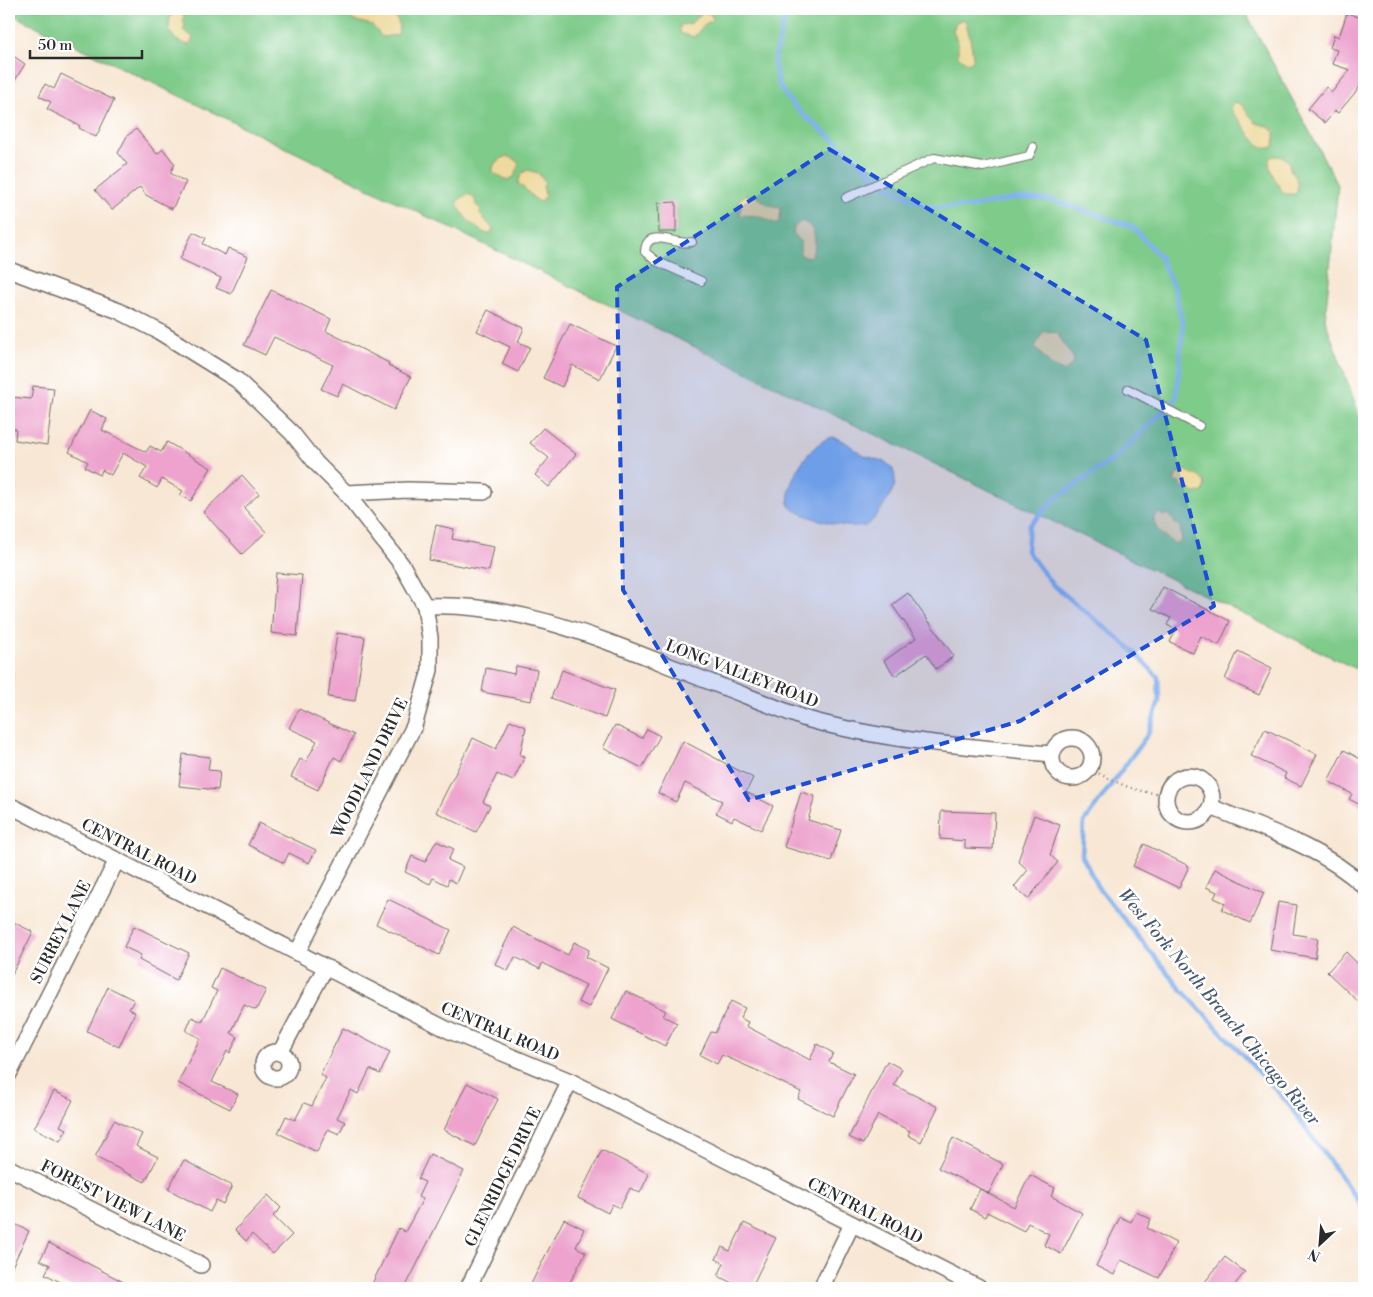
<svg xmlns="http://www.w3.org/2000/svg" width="1373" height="1297" font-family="'Libre Bodoni',serif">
	<rect width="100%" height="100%" fill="#fff"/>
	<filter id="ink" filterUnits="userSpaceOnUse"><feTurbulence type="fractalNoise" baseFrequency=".02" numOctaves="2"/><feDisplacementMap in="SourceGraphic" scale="10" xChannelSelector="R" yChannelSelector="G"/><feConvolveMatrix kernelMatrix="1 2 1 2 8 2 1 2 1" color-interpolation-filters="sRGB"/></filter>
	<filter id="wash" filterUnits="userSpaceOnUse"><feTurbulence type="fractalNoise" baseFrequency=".0096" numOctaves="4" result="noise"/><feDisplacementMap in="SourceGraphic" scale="20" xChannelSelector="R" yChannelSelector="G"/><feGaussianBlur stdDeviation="1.12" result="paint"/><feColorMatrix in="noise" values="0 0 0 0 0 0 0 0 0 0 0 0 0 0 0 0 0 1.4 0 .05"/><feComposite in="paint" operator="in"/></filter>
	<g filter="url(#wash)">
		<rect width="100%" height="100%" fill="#f8e7d4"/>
		<polygon fill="#7ecb8a" stroke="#547b5a" points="9,9 1244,9 1338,185 1325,320 1364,428 1364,673 9,13"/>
		<g fill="#eeda9e" stroke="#8c8264">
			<polygon points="340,9 397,9 395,17 399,24 398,35 382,37 372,25 352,20 349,15"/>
			<polygon points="178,12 184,14 183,20 185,26 183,30 193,37 191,43 188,45 176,40 169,30 170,16"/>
			<polygon points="703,12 711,14 713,20 705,24 694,37 680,33 680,25 690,24"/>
			<path d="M 964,19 C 967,22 974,55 973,60 L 968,63 L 958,57 L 958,43 L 953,31 L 956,22 Z"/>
			<path d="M 1234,102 L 1243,105 C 1246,114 1252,116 1256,123 L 1267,126 L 1275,132 L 1274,147 C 1258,152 1250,134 1242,123 C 1238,117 1233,116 1231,108 Z"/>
			<polygon points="506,156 515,159 519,165 514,177 508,180 495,174 492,171 495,163"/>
			<path d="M 1273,156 L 1284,157 L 1289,162 L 1290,170 C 1297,174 1299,186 1296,194 L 1285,194 C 1278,186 1268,170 1269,159 Z"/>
			<path d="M 527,170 L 538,173 L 545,182 L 543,186 L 545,196 L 541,202 C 530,198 528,189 518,184 L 521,174 Z"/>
			<path d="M 468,194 L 475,199 L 476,205 L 481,209 L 480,214 L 493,229 L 490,234 C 479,234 457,211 457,201 Z"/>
			<polygon points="745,195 756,196 769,205 780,207 781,212 779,222 776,224 760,216 739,215 741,206 738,201"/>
			<path d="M 801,221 C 816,224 819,246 810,257 L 800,255 L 800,241 L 793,233 L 794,227 Z"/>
			<polygon points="1046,331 1057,333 1074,359 1072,364 1065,372 1051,366 1035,347 1042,333"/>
			<polygon points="1186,470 1193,475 1198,475 1205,483 1203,492 1193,493 1188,487 1181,487 1180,483 1174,482 1176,475"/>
			<path d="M 1159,513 L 1163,516 L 1167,514 L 1174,520 L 1175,524 L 1180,525 L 1182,541 L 1175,544 C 1166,537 1152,530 1154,516 Z"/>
		</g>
		<path fill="#82b2ed" stroke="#566e8c" d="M 831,437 C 844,438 853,449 864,455 C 873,459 886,460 892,468 C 895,473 896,481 894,487 C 891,495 873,524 865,526 C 848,530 801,517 789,506 C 785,482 808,445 831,437 Z"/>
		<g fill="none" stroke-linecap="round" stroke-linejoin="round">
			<polyline stroke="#82b2ed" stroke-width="4.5" points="787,9 774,61 778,83 787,98 801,113 849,152 885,185 928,207 970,207 1019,198 1052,200 1133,227 1160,257 1175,291 1183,326 1176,399 1114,459 1056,498 1029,526 1027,551 1052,584 1130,648 1158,677 1159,702 1148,734 1084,822 1082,855 1097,886 1118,912 1181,989 1286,1101 1364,1209"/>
		</g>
		<g id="blocks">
			<g fill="#eda3cd">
				<polygon points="1347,13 1364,19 1364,75 1359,88 1338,113 1335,111 1325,123 1308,109 1326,87 1332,92 1350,70 1332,64 1337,50 1330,48 1334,35 1339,37"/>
				<polygon points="9,53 25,64 9,90"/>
				<polygon points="61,74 114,100 96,137 79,128 80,126 47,109 51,102 39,96 45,84 54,89"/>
				<polygon points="136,129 157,154 163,149 175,164 170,173 186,182 172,209 146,195 140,187 112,210 95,190 127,164 118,153 127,136"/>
				<polygon points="676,202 676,232 659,232 658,203"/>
				<polygon points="193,232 206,238 203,244 225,255 228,248 248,257 231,294 216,288 221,278 180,259"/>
				<polygon points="271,290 331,319 326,331 389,363 388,365 411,377 394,410 343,384 337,396 321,389 333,365 274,337 265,355 244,345"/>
				<polygon points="488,310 524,328 518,342 530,347 518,372 502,364 510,347 477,331"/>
				<polygon points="570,324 616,346 600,379 572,365 562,387 543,378"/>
				<polygon points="33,386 54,388 47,445 15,440 16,429 9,428 11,397 31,399"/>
				<polygon points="90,410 107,419 102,430 146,452 150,446 161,452 167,442 211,468 191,501 180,495 183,491 162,479 157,488 140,478 147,467 123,453 111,475 102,470 100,475 85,467 88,462 69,452"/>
				<polygon points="543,428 576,454 549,487 535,475 549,458 530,443"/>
				<polygon points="242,475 259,494 244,508 266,532 242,554 203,512"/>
				<polygon points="436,525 454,529 452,539 494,547 489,571 429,560"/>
				<polygon points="276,573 302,575 297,636 271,633"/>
				<polygon points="1163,587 1230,621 1219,645 1201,636 1193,653 1170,642 1176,630 1167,625 1171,618 1152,609"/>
				<polygon points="908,593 954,656 936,669 926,654 895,676 884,661 916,638 892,605"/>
				<polygon points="337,633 365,637 355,701 328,697"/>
				<polygon points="1238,651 1272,668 1259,695 1225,679"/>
				<polygon points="516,666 537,670 531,701 482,692 486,668 514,674"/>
				<polygon points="562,670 615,690 605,718 551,698"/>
				<polygon points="299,709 354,735 341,761 334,757 318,790 291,777 300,759 306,762 317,741 289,728"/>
				<polygon points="510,720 526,727 520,755 525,756 513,781 497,774 483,802 490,806 476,832 436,812 473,738 496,749"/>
				<polygon points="615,725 642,738 647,729 660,736 642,768 603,748"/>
				<polygon points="1265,729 1317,754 1301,786 1284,778 1286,773 1251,756"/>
				<polygon points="683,741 753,778 746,792 773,806 761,830 734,817 732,821 716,813 722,801 685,783 676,802 658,793"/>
				<polygon points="1344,750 1364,761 1364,807 1349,799 1352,794 1328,781"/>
				<polygon points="183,754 210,757 208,770 220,771 218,790 179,786"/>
				<polygon points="801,792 815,796 808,820 841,830 831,861 784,847"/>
				<polygon points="941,811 995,813 993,849 965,848 965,841 940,839"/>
				<polygon points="1034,815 1060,825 1050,855 1058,862 1028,899 1014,887 1028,870 1018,861"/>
				<polygon points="259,823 316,850 309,863 289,853 284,863 248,845"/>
				<polygon points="436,841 454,849 448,860 463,867 456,883 449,879 447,885 433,878 430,884 405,872 412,856 425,862"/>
				<polygon points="1144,844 1189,866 1179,888 1133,866"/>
				<polygon points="1215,869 1264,893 1250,923 1222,910 1225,903 1214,898 1217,892 1206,887"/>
				<polygon points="388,899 451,930 439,955 376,924"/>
				<polygon points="1278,902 1297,905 1293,934 1318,938 1315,958 1270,950"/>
				<polygon points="9,920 33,932 9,980"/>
				<polygon points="134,926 189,953 176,980 139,960 141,955 124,947"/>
				<polygon points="513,927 568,955 574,942 589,950 586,957 608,968 589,1007 578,1002 586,985 542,963 540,969 515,957 508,971 495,964"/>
				<polygon points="1346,952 1364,970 1364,1007 1327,972"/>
				<polygon points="220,968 266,990 256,1010 244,1005 231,1033 238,1037 230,1053 227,1051 212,1082 238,1094 230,1109 178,1083 200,1038 186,1031 192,1017 202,1022 217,991 211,988"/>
				<polygon points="108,987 134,1000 129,1009 135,1012 119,1047 87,1031"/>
				<polygon points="626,991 666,1011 663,1016 677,1023 665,1046 612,1019"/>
				<polygon points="731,1001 745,1008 740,1018 748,1022 746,1026 810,1060 817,1044 833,1053 829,1062 854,1074 833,1116 798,1099 801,1092 758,1071 722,1055 717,1064 700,1055 711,1032 715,1033"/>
				<polygon points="343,1028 390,1052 380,1074 370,1069 358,1094 351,1090 337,1118 345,1122 339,1134 328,1129 317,1152 278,1133 286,1116 295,1120 304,1103 312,1106 326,1078 320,1075"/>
				<polygon points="887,1061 902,1069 894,1085 938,1107 921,1142 908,1135 910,1131 878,1115 863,1144 849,1137"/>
				<polygon points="467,1083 498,1099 475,1146 444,1130"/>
				<polygon points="54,1091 73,1100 60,1126 67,1129 60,1141 34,1128"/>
				<polygon points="114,1120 142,1134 136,1146 158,1157 145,1182 95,1157"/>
				<polygon points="953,1138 1003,1164 989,1193 938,1168"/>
				<polygon points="602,1150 649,1174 640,1193 630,1188 620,1208 612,1204 608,1213 578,1198"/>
				<polygon points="430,1154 464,1171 405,1288 370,1288 399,1228 405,1232 423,1199 418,1197 425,1182 418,1179"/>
				<polygon points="184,1160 232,1186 223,1204 216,1200 210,1212 168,1189"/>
				<polygon points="1030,1175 1055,1188 1051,1196 1082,1213 1061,1254 1044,1245 1049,1234 1028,1223 1024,1231 987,1212 985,1217 970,1209 980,1189 1014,1207"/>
				<polygon points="268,1195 281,1208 273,1216 292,1235 273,1254 252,1234 246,1241 235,1230"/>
				<polygon points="1136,1212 1151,1219 1147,1228 1176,1243 1159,1278 1121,1260 1114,1275 1096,1266 1120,1217 1131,1222"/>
				<polygon points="564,1219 584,1229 576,1247 586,1252 567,1288 529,1288"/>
				<polygon points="9,1221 29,1231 9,1273"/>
				<polygon points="744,1223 776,1238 751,1288 742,1288 718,1276 724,1263 716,1259 722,1247 730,1251"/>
				<polygon points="49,1243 135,1288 72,1288 45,1274 50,1265 40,1260"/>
				<polygon points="1225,1257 1245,1272 1232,1288 1200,1288"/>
			</g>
		</g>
	</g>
	<g filter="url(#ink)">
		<use href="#blocks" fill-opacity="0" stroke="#736d66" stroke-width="1"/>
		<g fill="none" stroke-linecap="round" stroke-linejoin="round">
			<g stroke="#736d66" stroke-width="10">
				<g id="lane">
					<polyline points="846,198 934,158 983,167 1029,156 1033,147"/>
					<path d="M 692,242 C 677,247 646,225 645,252 L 656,261 L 701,281"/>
					<polyline points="1128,389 1199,426"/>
				</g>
			</g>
			<g stroke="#736d66" stroke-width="18">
				<g id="street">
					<polyline points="9,270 119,311 158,331 237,380 292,433 316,463 346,493 402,565 425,606 430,638 430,670 414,726 297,953"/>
					<polyline points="346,493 408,490 484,492"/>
					<path d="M 425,606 C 513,602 594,636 675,668 C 717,685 760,701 803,718 C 883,741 969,747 1052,754"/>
					<circle cx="1072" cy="758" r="20"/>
					<circle cx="1189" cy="799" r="23"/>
					<polyline points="9,805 450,1031 570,1081 979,1288"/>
					<path d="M 1211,807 C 1264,829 1321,847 1364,886"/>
					<circle cx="276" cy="1065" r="13"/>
					<polyline points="280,1053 325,968"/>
					<polyline points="9,1074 117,860"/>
					<polyline points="9,1168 201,1265"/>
					<polyline points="468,1288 570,1081"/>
					<polyline points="821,1288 852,1224"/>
				</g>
			</g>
			<path stroke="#736d66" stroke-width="2.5" stroke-dasharray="1 4" stroke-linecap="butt" d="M 1090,769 C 1114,781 1138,795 1166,793"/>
			<use href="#lane" stroke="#fff" stroke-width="8"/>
			<use href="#street" stroke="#fff" stroke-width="15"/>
		</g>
	</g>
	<path fill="#1d4ed8" fill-opacity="0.2" stroke="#1d4ed8" stroke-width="4" stroke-dasharray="10 6" stroke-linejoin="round" d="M 829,149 L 1146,340 L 1214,606 L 1020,721 L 749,800 L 623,590 L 617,287 Z"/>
	<g text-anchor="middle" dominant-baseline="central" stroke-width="5" stroke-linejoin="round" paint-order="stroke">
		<g font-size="16" fill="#2b2b2b" stroke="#fff">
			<text transform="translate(742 674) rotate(21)">LONG VALLEY ROAD</text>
			<text transform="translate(370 768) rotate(-64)">WOODLAND DRIVE</text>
			<text transform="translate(139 852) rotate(27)">CENTRAL ROAD</text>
			<text transform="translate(61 932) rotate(-63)">SURREY LANE</text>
			<text transform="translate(500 1032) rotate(23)">CENTRAL ROAD</text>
			<text transform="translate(503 1177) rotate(-64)">GLENRIDGE DRIVE</text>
			<text transform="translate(113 1201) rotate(27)">FOREST VIEW LANE</text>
			<text transform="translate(865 1211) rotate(27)">CENTRAL ROAD</text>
		</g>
		<g font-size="18" font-style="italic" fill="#495a6f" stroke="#fff">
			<text transform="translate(1219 1007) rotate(50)">West Fork North Branch Chicago River</text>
		</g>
	</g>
	<rect width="1373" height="1297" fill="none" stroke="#fff" stroke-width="30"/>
	<g transform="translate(1320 1244) rotate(206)" stroke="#ffffff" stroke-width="4" paint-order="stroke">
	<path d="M0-4L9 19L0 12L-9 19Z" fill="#2b2b2b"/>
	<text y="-8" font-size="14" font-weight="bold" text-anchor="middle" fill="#2b2b2b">N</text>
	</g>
	<path d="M30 50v8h112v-8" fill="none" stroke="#2b2b2b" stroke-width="2.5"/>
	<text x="38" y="50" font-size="15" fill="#2b2b2b" stroke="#ffffff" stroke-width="4" paint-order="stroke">50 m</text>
</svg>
